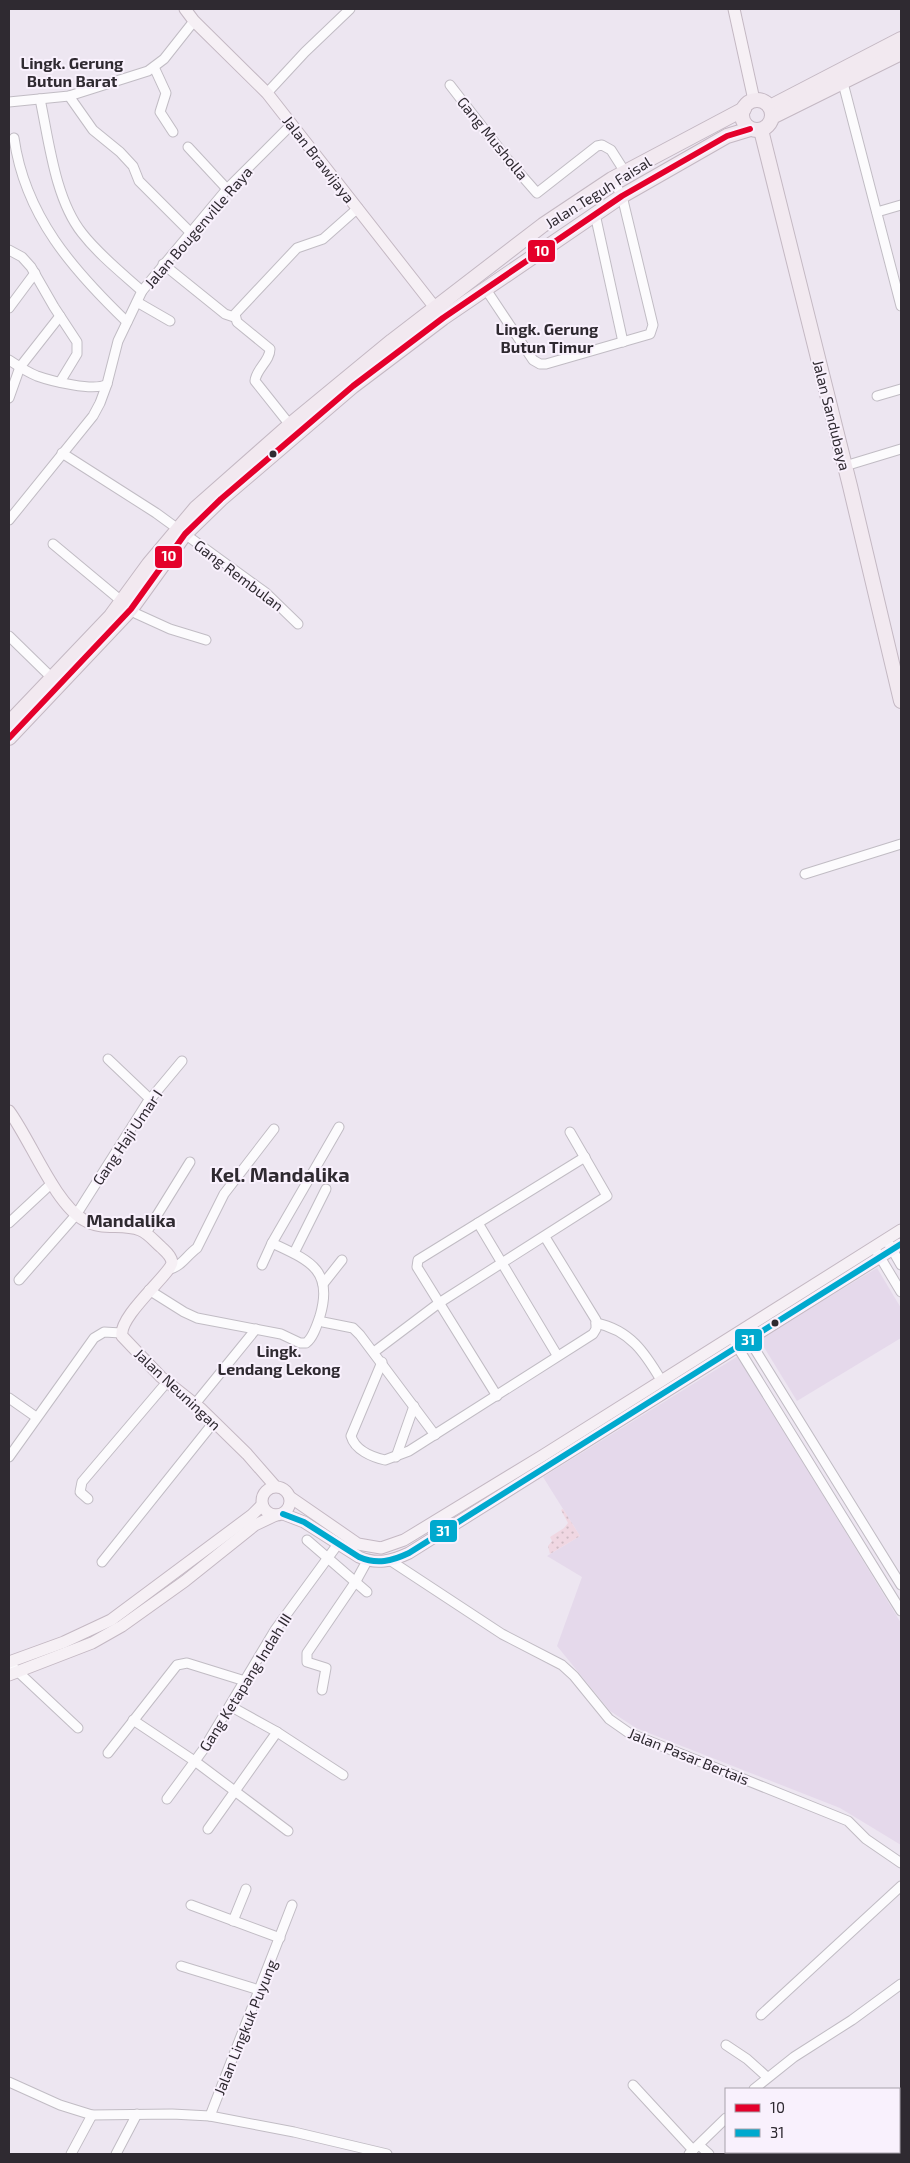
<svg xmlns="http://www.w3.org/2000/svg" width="910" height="2163" font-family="'Exo 2',sans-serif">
	<defs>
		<pattern id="grass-dots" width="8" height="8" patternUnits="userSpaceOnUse" patternTransform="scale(1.25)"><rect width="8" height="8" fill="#f0d7e2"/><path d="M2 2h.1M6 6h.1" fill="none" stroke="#ceb9c2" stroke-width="1.8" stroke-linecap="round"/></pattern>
	</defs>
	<rect width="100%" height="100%" fill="#ede6f1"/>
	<g fill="#e5d9eb">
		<polygon points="877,1268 901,1308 901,1338 797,1401 759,1339"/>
		<polygon points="738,1356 901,1623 901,1845 840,1808 636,1728 610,1711 557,1646 582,1577 547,1556 580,1536 543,1477"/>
	</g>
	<polygon fill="url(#grass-dots)" points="563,1509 580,1536 550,1554 548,1546 552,1541 550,1537 564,1528 568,1523 561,1510"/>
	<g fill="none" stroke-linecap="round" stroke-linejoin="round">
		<g stroke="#c1bcc4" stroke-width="11">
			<g id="minor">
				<polyline points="154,67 166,93 160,112 173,132"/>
				<polyline points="843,83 901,306"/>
				<polyline points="450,85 508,160 537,193 597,146 602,145 611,150 625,172"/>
				<polyline points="267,93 305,52 350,9"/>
				<polyline points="69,96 93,130 120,152 133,166 139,181 190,232"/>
				<path d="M 40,99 C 49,141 55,199 82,233 C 99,255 122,273 142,291"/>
				<polyline points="9,102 69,96 148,71 164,59 194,21"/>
				<path d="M 14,138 C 25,216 73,270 127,322"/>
				<polyline points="188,147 227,189"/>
				<polyline points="877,212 901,205"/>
				<polyline points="595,214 623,342"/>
				<polyline points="9,250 22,257 31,267 54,307 77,342 77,354 60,382"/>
				<polyline points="163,264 225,314 234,317"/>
				<polyline points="485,288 533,360 540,364 546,364 650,334 653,325 622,196 612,179"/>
				<polyline points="137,302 170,321"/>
				<polyline points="9,308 35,273"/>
				<path d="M 9,360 C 18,366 27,372 37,376 C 51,381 95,392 107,384 L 118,341 L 142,291 L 227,189 L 292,124"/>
				<polyline points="877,396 901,389"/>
				<polyline points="9,398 20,367 60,316"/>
				<path d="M 290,425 L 255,381 C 256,369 270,361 270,349 L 237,322 L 235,314 L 297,248 L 323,239 L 358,208"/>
				<polyline points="62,453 156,513 266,593 298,624"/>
				<polyline points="845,466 901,449"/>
				<polyline points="9,520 93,416 100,403 107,384"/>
				<polyline points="53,544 137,614 170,629 206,640"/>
				<polyline points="9,636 52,678"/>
				<polyline points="805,874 901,844"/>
				<polyline points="108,1059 150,1099"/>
				<polyline points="9,1223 52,1183"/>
				<polyline points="478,1223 418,1260 417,1267 497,1396"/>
				<polyline points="146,1233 190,1162"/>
				<polyline points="889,1244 901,1265"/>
				<polyline points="877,1252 901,1292"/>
				<polyline points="294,1253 326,1189"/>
				<polyline points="262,1265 272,1243 339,1127"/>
				<path d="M 168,1270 C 182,1266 186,1256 197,1248 L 224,1194 L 274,1129"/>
				<polyline points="19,1280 76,1215 147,1103 182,1061"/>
				<polyline points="323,1284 342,1260"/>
				<path d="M 149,1290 L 184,1312 L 197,1318 L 281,1334 L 300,1343 L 306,1343 C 313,1338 317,1325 320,1316 C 334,1269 308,1260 272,1243"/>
				<polyline points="323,1322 353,1328 360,1335 435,1435"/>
				<path d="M 596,1323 C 630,1330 645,1353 661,1380"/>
				<polyline points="746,1335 901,1585"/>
				<polyline points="735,1343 901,1611"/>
				<polyline points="374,1352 439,1303 607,1196 570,1132"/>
				<polyline points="557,1355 478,1223 585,1157"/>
				<path d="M 382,1362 L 351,1436 C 355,1450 372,1457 385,1460 L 409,1451 L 593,1334 L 596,1329 L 596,1320 L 545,1237"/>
				<polyline points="9,1398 36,1417"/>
				<polyline points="195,1404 256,1329"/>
				<polyline points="9,1457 94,1338 104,1332 121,1333"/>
				<polyline points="396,1457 414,1406"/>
				<polyline points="88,1499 80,1492 82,1482 167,1382"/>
				<polyline points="307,1540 367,1592"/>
				<polyline points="391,1561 502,1634 562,1665 574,1676 609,1719 629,1733 848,1821 866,1839 901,1863"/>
				<polyline points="102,1562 214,1422"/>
				<polyline points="14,1668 78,1728"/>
				<polyline points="322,1690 326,1668 307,1662 307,1653 356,1581 367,1561"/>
				<polyline points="230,1706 277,1732 343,1775"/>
				<polyline points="133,1720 196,1762 288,1831"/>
				<polyline points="108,1753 177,1665 187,1663 245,1681"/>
				<polyline points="167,1799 203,1750 275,1630 338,1544"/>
				<polyline points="208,1829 277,1732"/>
				<polyline points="191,1905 280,1938"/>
				<polyline points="233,1921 246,1889"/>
				<polyline points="181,1966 259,1990"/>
				<polyline points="761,2015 901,1886"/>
				<polyline points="726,2045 747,2059 767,2077"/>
				<polyline points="9,2082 60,2105 92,2115 172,2114 210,2116 294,2132 387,2154"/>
				<polyline points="633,2085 693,2150"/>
				<polyline points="754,2089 794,2057 852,2020 901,1984"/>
				<polyline points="210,2116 292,1905"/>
				<polyline points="699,2145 709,2154"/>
				<polyline points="71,2154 92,2115"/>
				<polyline points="116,2154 137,2114"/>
				<polyline points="689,2154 726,2118"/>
			</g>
		</g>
		<g stroke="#c4b8c3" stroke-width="13">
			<g id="major">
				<polyline points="185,9 194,21 267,93 440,314"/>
				<polyline points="734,9 754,100"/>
				<path d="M 9,1111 C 30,1139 55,1204 84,1220 C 102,1231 122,1223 140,1230 C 148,1233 154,1241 161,1247 C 165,1251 171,1255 172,1262 C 172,1273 118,1316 122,1336 L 161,1377 L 200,1408 L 247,1454 L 275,1486"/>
				<circle cx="276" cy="1501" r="14"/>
				<polyline points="290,1497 358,1544 381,1548 404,1540 542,1456 901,1230"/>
				<path d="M 283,1514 L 304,1522 L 359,1557 C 377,1565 392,1561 409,1553 L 901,1244"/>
				<polyline points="9,1662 64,1642 111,1620 252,1515 262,1505"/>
				<polyline points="9,1675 92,1643 122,1626 185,1581 255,1525 276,1515"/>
			</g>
		</g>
		<g stroke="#c4b8c3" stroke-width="16">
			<g id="highway">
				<circle cx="757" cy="115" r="15"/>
				<polyline points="770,107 901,39"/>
				<polyline points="772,117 901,53"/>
				<polyline points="761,130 850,486 901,701"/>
				<polyline points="9,723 111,616 149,564 196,508 290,425 392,341 543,225 612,179 744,109"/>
				<polyline points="9,738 131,609 185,534 221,499 353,386 443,318 622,196 727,136 750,129"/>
			</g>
		</g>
		<use href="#minor" stroke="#fcfbfd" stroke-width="9"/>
		<use href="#major" stroke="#f6f0f5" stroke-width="11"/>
		<use href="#highway" stroke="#f2e9f0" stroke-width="14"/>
		<g stroke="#f9f1fd" stroke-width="10">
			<polyline id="bus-1" points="9,738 131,609 185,534 221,499 353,386 443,318 622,196 727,136 750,129"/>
		</g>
		<g stroke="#f9f1fd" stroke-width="10">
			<path id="bus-2" d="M 283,1514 L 304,1522 L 359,1557 C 377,1565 392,1561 409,1553 L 901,1244"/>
		</g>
		<use href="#bus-1" stroke="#e4002b" stroke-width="6"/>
		<use href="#bus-2" stroke="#00a9ce" stroke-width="6"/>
	</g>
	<g fill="#2f2a31" stroke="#f9f1fd" stroke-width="2">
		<circle cx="273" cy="454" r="4.5"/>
		<circle cx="775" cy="1323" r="4.5"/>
	</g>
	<g text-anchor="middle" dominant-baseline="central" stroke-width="4" stroke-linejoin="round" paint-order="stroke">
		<g font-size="15" fill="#2f2a31" stroke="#f9f1fd">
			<text transform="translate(493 138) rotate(51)">Gang Musholla</text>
			<text transform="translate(319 159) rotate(52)">Jalan Brawijaya</text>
			<text transform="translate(598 192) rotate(-32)">Jalan Teguh Faisal</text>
			<text transform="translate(198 227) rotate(-49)">Jalan Bougenville Raya</text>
			<text transform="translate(832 415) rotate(76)">Jalan Sandubaya</text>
			<text transform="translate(239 575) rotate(37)">Gang Rembulan</text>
			<text transform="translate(127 1137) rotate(-56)">Gang Haji Umar I</text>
			<text transform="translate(178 1389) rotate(43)">Jalan Neuningan</text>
			<text transform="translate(245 1682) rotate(-58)">Gang Ketapang Indah III</text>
			<text transform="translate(689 1756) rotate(22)">Jalan Pasar Bertais</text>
			<text transform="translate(245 2027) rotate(-68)">Jalan Lingkuk Puyung</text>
		</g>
		<g font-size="16" font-weight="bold" fill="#2f2a31" stroke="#f9f1fd">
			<text x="72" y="62">Lingk. Gerung<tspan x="72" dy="18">Butun Barat</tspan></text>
			<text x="547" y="328">Lingk. Gerung<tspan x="547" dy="18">Butun Timur</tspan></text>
			<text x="279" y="1350">Lingk.<tspan x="279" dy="18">Lendang Lekong</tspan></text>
		</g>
		<g font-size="18" font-weight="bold" fill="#2f2a31" stroke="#f9f1fd">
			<text x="131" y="1220">Mandalika</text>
		</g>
		<g font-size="20" font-weight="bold" fill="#2f2a31" stroke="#f9f1fd">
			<text x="280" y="1174">Kel. Mandalika</text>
		</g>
	</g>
	<g stroke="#f9f1fd" stroke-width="2">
		<rect x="527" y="239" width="29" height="24" rx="5" fill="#e4002b"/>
		<rect x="154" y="545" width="29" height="24" rx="5" fill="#e4002b"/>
		<rect x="734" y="1328" width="29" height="24" rx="5" fill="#00a9ce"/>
		<rect x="429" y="1519" width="29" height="24" rx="5" fill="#00a9ce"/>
	</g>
	<g font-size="14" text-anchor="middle" font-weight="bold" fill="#fff">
		<text x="542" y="256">10</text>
		<text x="169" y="561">10</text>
		<text x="748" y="1345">31</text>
		<text x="443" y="1536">31</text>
	</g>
	<rect width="910" height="2163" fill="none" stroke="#2f2a31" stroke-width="20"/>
	<rect x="725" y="2088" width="175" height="65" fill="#f9f1fd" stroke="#a8a1ab"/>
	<rect x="735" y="2104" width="25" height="8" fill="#e4002b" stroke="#a8a1ab"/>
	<text x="770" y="2113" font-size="15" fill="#2f2a31">10</text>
	<rect x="735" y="2129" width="25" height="8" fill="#00a9ce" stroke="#a8a1ab"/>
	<text x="770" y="2138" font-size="15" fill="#2f2a31">31</text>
</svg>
